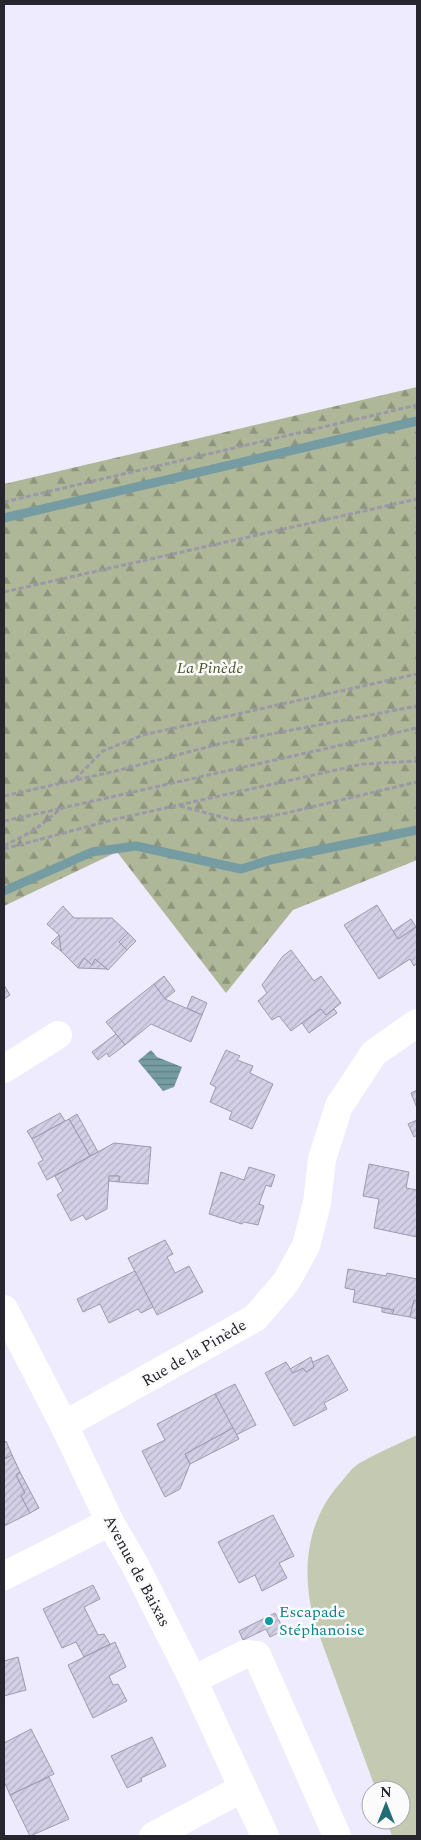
<svg xmlns="http://www.w3.org/2000/svg" width="421" height="1840" font-family="Spectral,serif">
	<defs>
		<pattern id="forest-firs" width="22" height="20" patternUnits="userSpaceOnUse" patternTransform="scale(1.25)"><rect width="22" height="20" fill="#afb799"/><path d="M5 1l3.5 6h-7zM16 11l3.5 6h-7z" fill="#8e957d"/></pattern>
		<pattern id="water-rules" width="6" height="5" patternUnits="userSpaceOnUse" patternTransform="scale(1.25)"><rect width="6" height="5" fill="#759ca2"/><path d="M0 2.5h6" fill="none" stroke="#607f84"/></pattern>
		<pattern id="building-hatch" width="6" height="6" patternUnits="userSpaceOnUse" patternTransform="scale(1.25)"><rect width="6" height="6" fill="#d3cfe6"/><path d="M-1 1l2-2M0 6l6-6M5 7l2-2" fill="none" stroke="#b5b2c6"/></pattern>
	</defs>
	<rect width="100%" height="100%" fill="#efebfe"/>
	<path fill="#c3cab1" d="M 417,1435 L 417,1836 L 392,1836 L 386,1820 L 401,1820 L 401,1790 L 376,1790 L 314,1621 C 301,1571 306,1520 342,1481 C 347,1475 352,1468 358,1464 C 377,1453 398,1444 417,1435 Z"/>
	<polygon fill="url(#forest-firs)" points="417,387 417,860 293,910 226,993 117,852 4,906 4,484"/>
	<polygon fill="url(#water-rules)" points="151,1050 157,1057 182,1067 174,1087 163,1091 138,1061"/>
	<g fill="none" stroke-linecap="round" stroke-linejoin="round">
		<g stroke="#759ca2" stroke-width="9">
			<polyline points="4,518 417,421"/>
			<polyline points="4,891 92,852 136,846 241,869 270,860 417,830"/>
		</g>
	</g>
	<g fill="url(#building-hatch)" stroke="#9e99b0">
		<polygon points="377,905 398,939 416,927 417,929 417,963 414,966 410,959 379,979 344,925"/>
		<polygon points="63,906 74,918 112,918 128,933 119,942 127,950 108,970 95,959 92,965 84,958 78,968 61,951 59,935 47,924"/>
		<polygon points="411,919 416,927 398,939 393,931"/>
		<polygon points="128,933 136,941 127,950 119,942"/>
		<polygon points="59,935 61,951 51,943"/>
		<polygon points="291,950 314,981 321,976 341,1003 326,1015 321,1009 291,1031 279,1016 272,1020 258,1001 267,993 262,985 283,956"/>
		<polygon points="84,958 92,965 95,959 107,969 78,968"/>
		<polygon points="164,976 175,991 165,999 154,984"/>
		<polygon points="154,984 165,999 202,1015 191,1042 151,1024 125,1045 106,1022"/>
		<polygon points="4,985 10,995 4,999"/>
		<polygon points="192,996 207,1003 202,1015 187,1008"/>
		<polygon points="321,1009 326,1015 334,1009 337,1013 309,1033 302,1023"/>
		<polygon points="116,1034 125,1045 109,1057 107,1053 98,1060 92,1052"/>
		<polygon points="226,1050 240,1056 237,1060 253,1066 250,1073 273,1084 252,1129 229,1119 232,1112 210,1102 216,1087 210,1084"/>
		<polygon points="417,1090 417,1108 411,1093"/>
		<polygon points="60,1113 65,1121 32,1139 27,1131"/>
		<polygon points="77,1114 98,1152 90,1156 69,1119"/>
		<polygon points="69,1119 90,1156 47,1180 38,1163 43,1160 32,1139"/>
		<polygon points="417,1120 417,1135 414,1137 408,1124"/>
		<polygon points="114,1143 151,1147 148,1184 119,1182 119,1176 109,1176 107,1209 86,1220 83,1215 71,1221 57,1195 63,1191 55,1176"/>
		<polygon points="369,1164 409,1172 406,1188 417,1190 417,1237 374,1228 379,1199 363,1196"/>
		<polygon points="249,1167 275,1175 271,1187 266,1185 259,1204 264,1206 258,1225 244,1222 242,1224 209,1214 221,1172 244,1180"/>
		<polygon points="109,1176 119,1176 119,1182 109,1181"/>
		<polygon points="165,1240 173,1254 167,1257 175,1273 189,1266 203,1292 157,1315 128,1258"/>
		<polygon points="348,1269 386,1276 387,1273 417,1279 417,1301 414,1300 410,1317 392,1314 394,1310 353,1302 355,1290 345,1288"/>
		<polygon points="135,1271 153,1307 141,1313 138,1309 109,1323 100,1304 83,1312 77,1299"/>
		<polygon points="414,1300 417,1301 417,1319 410,1317"/>
		<polygon points="382,1308 394,1310 392,1314 382,1312"/>
		<polygon points="328,1355 348,1390 324,1403 327,1409 294,1426 265,1373 286,1362 293,1373 303,1368 306,1372 314,1367 311,1363"/>
		<polygon points="311,1357 314,1367 306,1372 303,1368 293,1373 290,1369"/>
		<polygon points="235,1384 256,1425 236,1435 215,1394"/>
		<polygon points="215,1394 233,1428 185,1454 190,1464 180,1489 165,1497 142,1451 165,1440 157,1424"/>
		<polygon points="233,1428 239,1439 190,1464 185,1454"/>
		<polygon points="6,1441 12,1455 4,1459 4,1443"/>
		<polygon points="12,1455 20,1472 16,1475 25,1493 21,1496 30,1513 4,1526 4,1459"/>
		<polygon points="20,1472 39,1508 30,1513 21,1496 25,1493 16,1475"/>
		<polygon points="273,1515 294,1556 279,1563 287,1578 262,1591 255,1575 239,1583 218,1542"/>
		<polygon points="93,1585 100,1599 84,1607 98,1635 104,1634 110,1644 84,1657 76,1642 62,1648 43,1609"/>
		<polygon points="275,1613 284,1630 270,1637 266,1629 243,1640 239,1631"/>
		<polygon points="115,1642 126,1667 109,1676 113,1685 118,1684 127,1701 93,1718 68,1665"/>
		<polygon points="18,1657 26,1690 4,1696 4,1661"/>
		<polygon points="31,1729 54,1774 10,1795 4,1781 4,1743"/>
		<polygon points="152,1737 166,1766 141,1778 142,1781 127,1788 111,1756"/>
		<polygon points="49,1777 69,1819 30,1836 10,1795"/>
	</g>
	<g fill="none" stroke-linecap="round" stroke-linejoin="round">
		<g stroke="#9b98a7" stroke-width="3" stroke-dasharray="5 2.5" stroke-linecap="butt">
			<polyline points="4,502 417,405"/>
			<polyline points="4,592 417,499"/>
			<polyline points="75,779 103,751 143,735 417,674"/>
			<polyline points="4,796 116,771 219,744 417,706"/>
			<polyline points="180,806 237,821 282,814 417,782"/>
			<polyline points="4,821 59,809"/>
			<polyline points="4,846 33,831 62,808 417,728"/>
			<polyline points="4,849 116,819 363,764 417,761"/>
		</g>
		<g stroke="#fff" stroke-width="28">
			<polyline points="4,1069 58,1035"/>
			<polyline points="4,1309 64,1425 110,1522 135,1565 193,1680 265,1836"/>
			<polyline points="64,1425 255,1318 286,1282 306,1246 317,1203 322,1159 339,1106 374,1053 417,1023"/>
			<polyline points="4,1576 110,1522"/>
			<polyline points="193,1680 245,1654 257,1655 337,1836"/>
			<polyline points="153,1836 243,1788"/>
		</g>
	</g>
	<circle fill="#0f9aa8" stroke="#fbfbfb" stroke-width="2" cx="269" cy="1621" r="5"/>
	<g text-anchor="middle" dominant-baseline="central" stroke-width="5" stroke-linejoin="round" paint-order="stroke">
		<g font-size="16" font-style="italic" fill="#4a5625" stroke="#fbfbfb">
			<text x="210" y="668">La Pinède</text>
		</g>
		<g font-size="16" fill="#27252e" stroke="#fbfbfb">
			<text transform="translate(194 1353) rotate(-30)">Rue de la Pinède</text>
			<text transform="translate(137 1571) rotate(62)">Avenue de Baixas</text>
		</g>
		<g font-size="16" fill="#0d838f" stroke="#fbfbfb" text-anchor="start">
			<text x="279" y="1612">Escapade<tspan x="279" dy="18">Stéphanoise</tspan></text>
		</g>
	</g>
	<rect width="421" height="1840" fill="none" stroke="#27252e" stroke-width="10"/>
	<g transform="translate(386 1805)"><circle r="24" fill="#fbfbfb" stroke="#a6a5a9"/>
	<path d="M0-4L9 19L0 12L-9 19Z" fill="#226c75"/>
	<text y="-8" font-size="14" font-weight="bold" text-anchor="middle" fill="#27252e">N</text>
	</g>
</svg>
